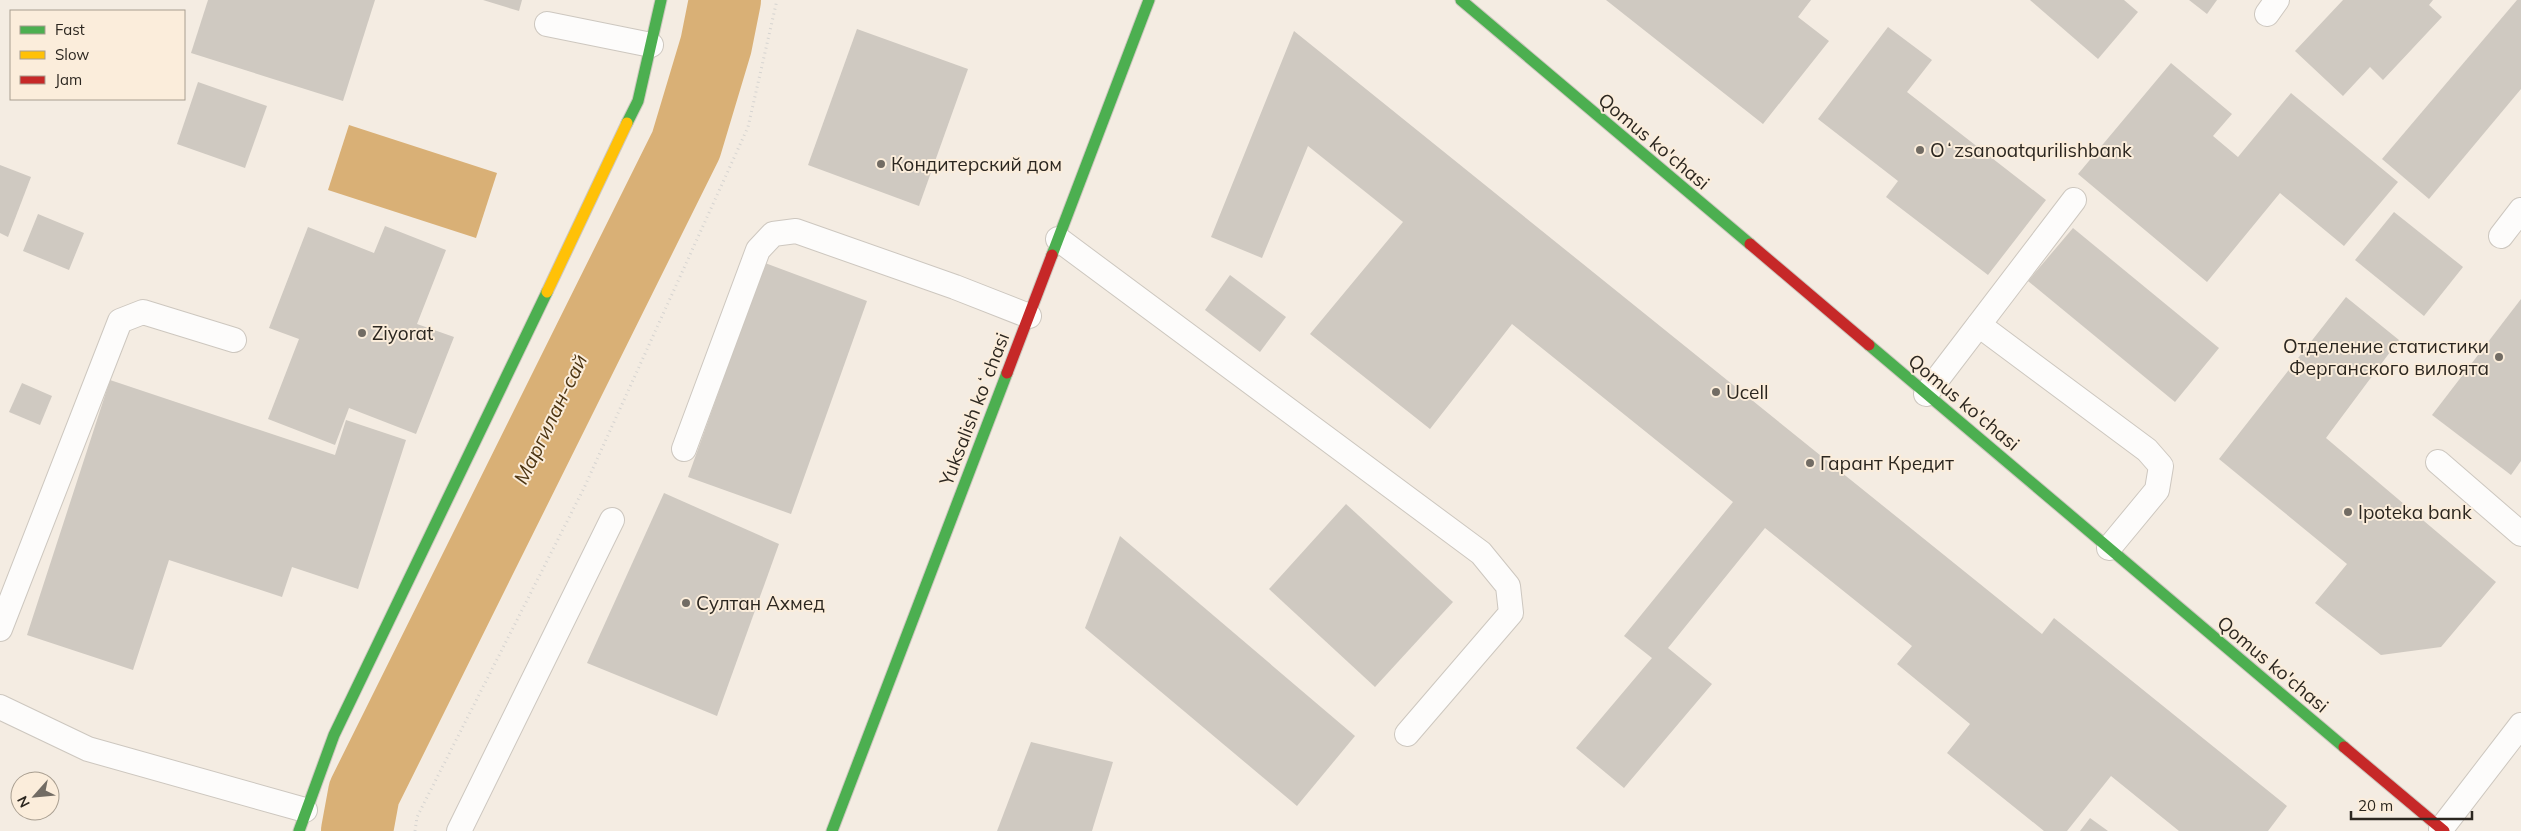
<svg xmlns="http://www.w3.org/2000/svg" width="2521" height="831" font-family="Mulish,sans-serif">
	<rect width="100%" height="100%" fill="#f4ece2"/>
	<polygon fill="#d9b076" points="349,125 497,173 476,238 328,190"/>
	<g fill="none" stroke-linecap="round" stroke-linejoin="round">
		<polyline stroke="#d9b076" stroke-width="72" points="357,831 364,793 686,145 716,45 725,0"/>
	</g>
	<g fill="#cfc9c1">
		<polygon points="208,0 375,0 343,101 191,53"/>
		<polygon points="483,0 522,0 519,11"/>
		<polygon points="1606,0 1811,0 1798,17 1829,41 1763,124"/>
		<polygon points="2030,0 2124,0 2138,12 2098,59"/>
		<polygon points="2189,0 2217,0 2207,14"/>
		<polygon points="2343,0 2433,0 2429,5 2442,17 2383,80 2370,67 2343,96 2295,51"/>
		<polygon points="2517,0 2521,0 2521,89 2429,199 2382,159"/>
		<polygon points="1888,27 1932,60 1907,92 2046,200 1988,275 1886,197 1898,181 1818,119"/>
		<polygon points="857,29 968,69 919,206 808,165"/>
		<polygon points="1294,31 2042,634 2054,618 2287,806 2268,831 2179,831 2111,776 2067,831 2044,831 1947,753 1970,724 1897,664 1912,646 1765,528 1668,648 1712,684 1624,788 1576,748 1652,658 1624,636 1733,502 1512,324 1430,429 1310,334 1403,222 1308,146 1262,258 1211,237"/>
		<polygon points="2171,63 2232,114 2213,136 2238,157 2291,93 2398,182 2344,246 2280,193 2207,282 2078,174"/>
		<polygon points="198,82 267,106 245,168 177,144"/>
		<polygon points="0,165 31,177 8,237 0,233"/>
		<polygon points="2394,212 2463,267 2424,316 2355,260"/>
		<polygon points="38,214 84,233 69,270 23,251"/>
		<polygon points="385,226 446,250 417,324 454,337 416,434 349,408 335,445 268,419 299,339 269,328 308,227 374,253"/>
		<polygon points="2073,228 2219,348 2175,402 2028,281"/>
		<polygon points="765,263 867,301 791,514 688,477"/>
		<polygon points="1230,275 1286,317 1260,352 1205,310"/>
		<polygon points="2346,297 2399,340 2326,438 2496,582 2441,647 2381,655 2315,603 2347,564 2219,459"/>
		<polygon points="2521,299 2521,461 2511,475 2432,415"/>
		<polygon points="110,380 335,455 346,420 406,440 358,589 292,567 282,597 169,560 133,670 27,635"/>
		<polygon points="22,383 52,396 40,425 9,412"/>
		<polygon points="664,493 779,544 717,716 587,663"/>
		<polygon points="1346,504 1453,602 1375,687 1269,589"/>
		<polygon points="1120,536 1355,736 1297,806 1085,628"/>
		<polygon points="1031,742 1113,762 1092,831 997,831"/>
		<polygon points="2090,818 2108,831 2080,831"/>
	</g>
	<g fill="none" stroke-linecap="round" stroke-linejoin="round">
		<g stroke="#cdc7bf" stroke-width="26">
			<g id="lane">
				<polyline points="2267,14 2277,0"/>
				<polyline points="547,24 651,45"/>
				<polyline points="2501,236 2521,210"/>
				<polyline points="1058,239 1481,553 1508,586 1511,613 1407,734"/>
				<polyline points="1979,325 2147,450 2161,466 2157,490 2109,548"/>
				<polyline points="1926,394 2074,200"/>
				<polyline points="684,449 758,250 773,234 796,231 955,287 1029,316"/>
				<polyline points="2438,462 2521,534"/>
				<polyline points="0,629 120,321 143,312 234,340"/>
				<polyline points="0,707 88,749 305,810"/>
				<polyline points="2441,829 2521,725"/>
				<polyline points="459,831 612,520"/>
			</g>
		</g>
		<g stroke="#cdc7bf" stroke-width="13">
			<g id="fast">
				<polyline points="1461,0 1750,244"/>
				<polyline points="627,123 638,101 661,0"/>
				<polyline points="1052,255 1149,0"/>
				<polyline points="1869,345 2344,747"/>
				<polyline points="299,831 334,735 547,292"/>
				<polyline points="832,831 1007,373"/>
			</g>
		</g>
		<g stroke="#cdc7bf" stroke-width="13">
			<polyline id="slow" points="547,292 627,123"/>
		</g>
		<g stroke="#cdc7bf" stroke-width="13">
			<g id="jam">
				<polyline points="1750,244 1869,345"/>
				<polyline points="1007,373 1052,255"/>
				<polyline points="2344,747 2444,831"/>
			</g>
		</g>
		<polyline stroke="#d6d4d1" stroke-width="3" stroke-dasharray="1 4" stroke-linecap="butt" points="415,831 417,817 584,488 748,127 777,0"/>
		<use href="#lane" stroke="#fdfcfb" stroke-width="24"/>
		<use href="#fast" stroke="#4caf50" stroke-width="11"/>
		<use href="#slow" stroke="#ffc107" stroke-width="11"/>
		<use href="#jam" stroke="#c62828" stroke-width="11"/>
	</g>
	<g fill="#726c64" stroke="#fbeddb" stroke-width="2">
		<circle cx="1920" cy="150" r="5"/>
		<circle cx="881" cy="164" r="5"/>
		<circle cx="362" cy="333" r="5"/>
		<circle cx="2499" cy="357" r="5"/>
		<circle cx="1716" cy="392" r="5"/>
		<circle cx="1810" cy="463" r="5"/>
		<circle cx="2348" cy="512" r="5"/>
		<circle cx="686" cy="603" r="5"/>
	</g>
	<g text-anchor="middle" dominant-baseline="central" stroke-width="4" stroke-linejoin="round" paint-order="stroke">
		<g font-size="19" fill="#2c2720" stroke="#fbeddb">
			<text transform="translate(1654 141) rotate(40)">Qomus ko'chasi</text>
			<text transform="translate(1964 402) rotate(40)">Qomus ko'chasi</text>
			<text transform="translate(974 409) rotate(-69)">Yuksalish koʻchasi</text>
			<text transform="translate(2273 664) rotate(40)">Qomus ko'chasi</text>
		</g>
		<g font-size="19" fill="#2c2720" stroke="#fbeddb" text-anchor="start">
			<text x="1930" y="150">Oʻzsanoatqurilishbank</text>
			<text x="891" y="164">Кондитерский дом</text>
			<text x="372" y="333">Ziyorat</text>
			<text x="2489" y="346" text-anchor="end">Отделение статистики<tspan x="2489" dy="22">Ферганского вилоята</tspan></text>
			<text x="1726" y="392">Ucell</text>
			<text x="1820" y="463">Гарант Кредит</text>
			<text x="2358" y="512">Ipoteka bank</text>
			<text x="696" y="603">Султан Ахмед</text>
		</g>
		<g font-size="20" font-style="italic" fill="#4c3513" stroke="#fbeddb">
			<text transform="translate(550 419) rotate(-64)">Маргилан-сай</text>
		</g>
	</g>
	<rect x="10" y="10" width="175" height="90" fill="#fbeddb" stroke="#a89e90"/>
	<rect x="20" y="26" width="25" height="8" fill="#4caf50" stroke="#a89e90"/>
	<text x="55" y="35" font-size="15" fill="#2c2720">Fast</text>
	<rect x="20" y="51" width="25" height="8" fill="#ffc107" stroke="#a89e90"/>
	<text x="55" y="60" font-size="15" fill="#2c2720">Slow</text>
	<rect x="20" y="76" width="25" height="8" fill="#c62828" stroke="#a89e90"/>
	<text x="55" y="85" font-size="15" fill="#2c2720">Jam</text>
	<g transform="translate(35 796) rotate(243)"><circle r="24" fill="#fbeddb" stroke="#a89e90"/>
	<path d="M0-4L9 19L0 12L-9 19Z" fill="#726c64"/>
	<text y="-8" font-size="14" font-weight="bold" text-anchor="middle" fill="#2c2720">N</text>
	</g>
	<path d="M2351 811v8h121v-8" fill="none" stroke="#2c2720" stroke-width="2.5"/>
	<text x="2358" y="811" font-size="15" fill="#2c2720" stroke="#fbeddb" stroke-width="4" paint-order="stroke">20 m</text>
</svg>
